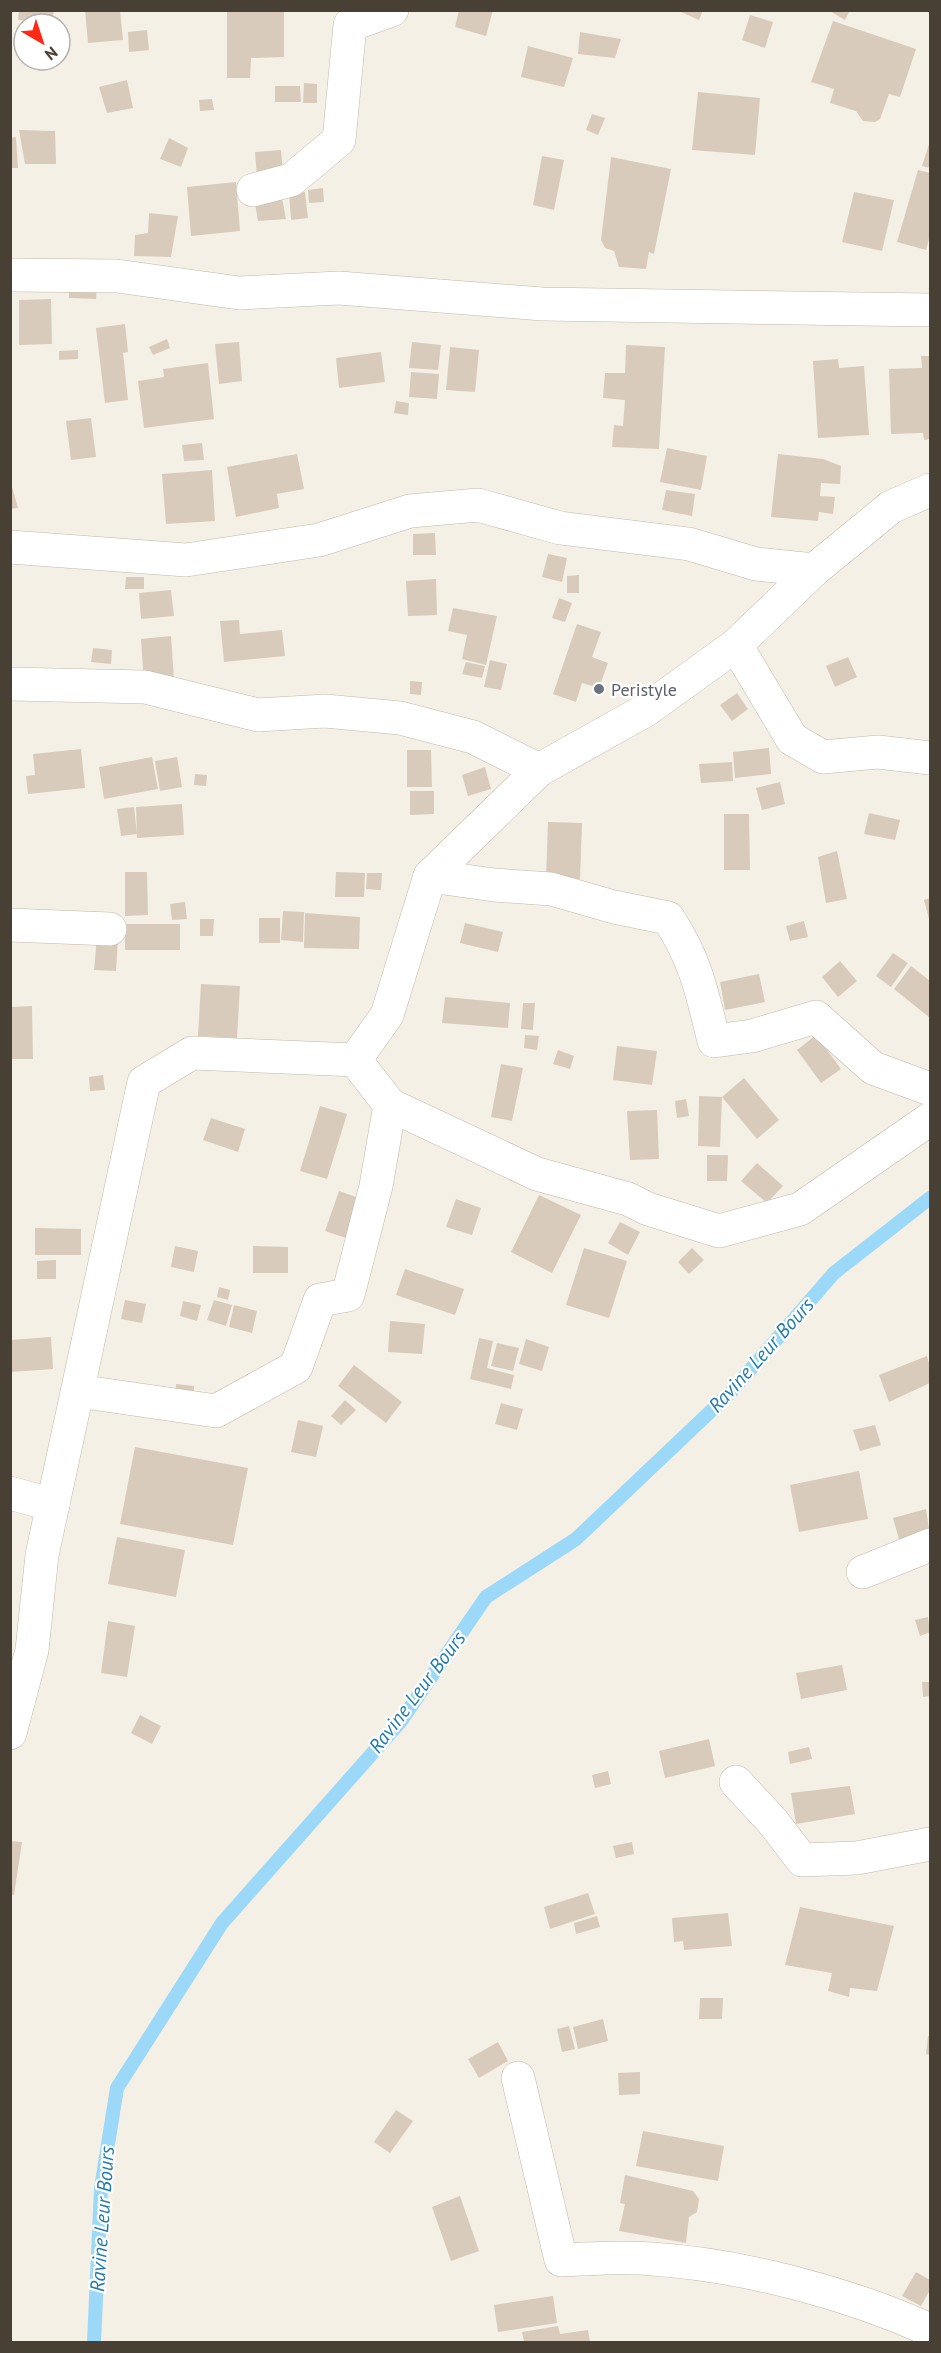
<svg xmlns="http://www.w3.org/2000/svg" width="941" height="2353" font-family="'PT Sans',sans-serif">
	<rect width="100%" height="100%" fill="#f5f0e6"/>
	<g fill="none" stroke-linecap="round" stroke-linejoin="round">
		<polyline stroke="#9cd8f8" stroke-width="14" points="94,2342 101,2188 117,2088 222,1923 401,1721 486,1597 576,1539 731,1392 834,1273 930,1198"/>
	</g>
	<g fill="#d8cbbb">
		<polygon points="19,10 54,10 52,24 18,20"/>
		<polygon points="85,10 120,10 123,40 88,43"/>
		<polygon points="227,10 284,10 284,57 251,58 250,78 227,78"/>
		<polygon points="459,10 493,10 486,36 455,27"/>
		<polygon points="682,10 703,10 699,20 681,12"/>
		<polygon points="828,10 850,10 845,20"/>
		<polygon points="750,15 773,22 765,48 742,40"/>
		<polygon points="833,21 916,49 900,97 889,94 880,119 875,122 863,121 856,111 830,103 834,89 811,82"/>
		<polygon points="147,30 149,50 129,52 128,32"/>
		<polygon points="580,32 621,39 615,58 578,54"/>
		<polygon points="528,46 573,58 564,87 521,77"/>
		<polygon points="127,80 133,108 107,113 99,87"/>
		<polygon points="304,83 317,84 317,103 303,103"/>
		<polygon points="275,86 300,86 301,102 275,102"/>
		<polygon points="698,92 760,98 755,155 692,150"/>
		<polygon points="212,99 214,110 200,111 199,100"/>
		<polygon points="592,114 605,118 598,135 586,130"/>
		<polygon points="19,130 55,131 56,164 25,164"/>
		<polygon points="16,137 18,168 10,168 10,138"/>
		<polygon points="169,138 188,148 181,167 160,159"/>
		<polygon points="930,141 930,168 922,166"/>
		<polygon points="281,150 283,175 257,177 255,152"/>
		<polygon points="542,156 564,160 554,210 533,205"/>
		<polygon points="611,157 671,169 654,254 649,252 646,269 619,267 614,251 605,248 601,240"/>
		<polygon points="918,170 930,173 930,235 926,250 897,242"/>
		<polygon points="236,182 240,231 191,236 187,187"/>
		<polygon points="323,188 324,202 309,203 308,190"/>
		<polygon points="305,192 308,218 291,220 289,193"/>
		<polygon points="854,192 894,200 882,251 842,242"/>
		<polygon points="281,193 286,219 258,221 254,198"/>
		<polygon points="149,213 178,216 171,257 134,256 135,235 148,233"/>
		<polygon points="69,285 97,287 96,299 69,298"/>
		<polygon points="51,299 52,344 19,345 19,300"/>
		<polygon points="125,324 128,352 123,353 128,400 105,403 96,328"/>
		<polygon points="167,339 170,348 153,355 149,347"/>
		<polygon points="239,342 242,381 219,384 215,344"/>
		<polygon points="412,342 441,345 438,370 409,368"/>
		<polygon points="626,345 665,347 659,449 612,447 614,425 623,426 625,400 603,398 605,373 625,373"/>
		<polygon points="450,347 479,350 475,392 446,390"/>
		<polygon points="78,350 78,359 59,360 59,351"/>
		<polygon points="381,352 385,382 339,388 336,358"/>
		<polygon points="921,356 930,356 930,439 924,440 923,433 891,434 889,369 922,368"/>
		<polygon points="838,359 839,368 864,366 869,435 818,438 813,361"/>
		<polygon points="208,363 214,419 144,428 138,381 164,377 163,369"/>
		<polygon points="411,372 439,374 437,399 409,397"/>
		<polygon points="396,401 409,403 408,415 394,413"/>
		<polygon points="91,418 96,457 71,460 66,421"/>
		<polygon points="202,443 204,460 184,461 182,445"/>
		<polygon points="667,448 707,456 701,490 660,482"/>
		<polygon points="297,454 304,489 277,494 279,508 236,517 227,467"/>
		<polygon points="778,454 823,459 841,466 840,484 821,483 820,496 835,497 833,514 819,512 818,521 771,517"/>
		<polygon points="212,470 215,521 166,524 162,474"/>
		<polygon points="10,480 18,508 10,509"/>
		<polygon points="666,490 695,494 692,516 662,510"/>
		<polygon points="435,533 436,555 413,555 413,534"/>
		<polygon points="548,554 567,558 562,582 542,577"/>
		<polygon points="579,575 579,593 567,593 567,576"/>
		<polygon points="126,577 144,577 144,589 125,589"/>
		<polygon points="436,579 437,615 408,616 406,581"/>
		<polygon points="171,590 174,616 141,619 139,593"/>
		<polygon points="559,598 572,603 565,622 552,618"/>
		<polygon points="453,608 497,616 486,665 462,659 467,635 448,631"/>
		<polygon points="239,620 240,634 282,630 285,656 224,662 220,621"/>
		<polygon points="577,624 601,632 592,657 608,663 599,688 582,683 576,702 553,694"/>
		<polygon points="171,636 174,680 144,683 141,639"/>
		<polygon points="93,648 112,650 111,664 91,662"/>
		<polygon points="848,657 857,677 835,687 826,666"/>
		<polygon points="490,660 507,664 501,690 484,687"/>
		<polygon points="466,662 485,666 482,678 462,674"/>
		<polygon points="410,681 422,682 421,695 410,694"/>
		<polygon points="737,693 748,709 732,721 720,705"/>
		<polygon points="769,748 771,774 735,778 733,752"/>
		<polygon points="81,749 85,788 28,794 26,776 35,775 33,754"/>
		<polygon points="407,750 431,750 432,787 407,787"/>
		<polygon points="152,757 158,789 104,799 99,767"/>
		<polygon points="177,757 182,787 160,791 155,761"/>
		<polygon points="732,762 733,781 701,783 699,764"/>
		<polygon points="485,767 491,789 468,796 462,775"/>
		<polygon points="195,774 207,775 206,786 194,785"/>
		<polygon points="780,782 785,804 762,810 756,788"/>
		<polygon points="410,791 434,791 434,814 410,815"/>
		<polygon points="182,804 184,835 137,838 136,807"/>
		<polygon points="134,807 137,834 121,836 117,809"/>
		<polygon points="869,813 900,820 895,840 864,834"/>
		<polygon points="724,814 749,814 750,870 724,870"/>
		<polygon points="548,822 582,823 580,879 546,878"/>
		<polygon points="837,851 847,899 826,903 818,857"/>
		<polygon points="125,872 147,872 148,915 125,916"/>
		<polygon points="336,872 365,873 364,897 335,897"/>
		<polygon points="367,873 382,873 381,890 366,889"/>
		<polygon points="930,898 930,923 924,900"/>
		<polygon points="185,902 187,919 172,920 170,904"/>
		<polygon points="283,911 304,912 303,942 281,940"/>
		<polygon points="305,913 360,917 359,949 304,948"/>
		<rect x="259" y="918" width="21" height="25"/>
		<polygon points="200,919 214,919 213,936 200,936"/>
		<polygon points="804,921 808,937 790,941 786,926"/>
		<polygon points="465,923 503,932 498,952 460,943"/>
		<rect x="125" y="924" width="55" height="26"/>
		<polygon points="97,937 118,938 116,971 94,970"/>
		<polygon points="893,953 908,963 891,987 876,976"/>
		<polygon points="840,961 857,981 838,997 822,977"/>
		<polygon points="911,966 930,981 930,1018 894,989"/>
		<polygon points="759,974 765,1002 725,1010 720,982"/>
		<polygon points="201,984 240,986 237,1038 198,1036"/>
		<polygon points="445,997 510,1003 508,1028 442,1023"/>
		<polygon points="523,1003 535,1003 533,1030 521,1029"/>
		<polygon points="32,1006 33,1059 10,1059 10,1007"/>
		<polygon points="525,1035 539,1036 537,1050 524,1048"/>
		<polygon points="816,1035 841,1069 821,1083 797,1050"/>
		<polygon points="617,1046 657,1051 652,1085 613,1080"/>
		<polygon points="558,1050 574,1056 570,1069 553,1064"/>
		<polygon points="501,1064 523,1068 512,1121 491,1117"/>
		<polygon points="103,1075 105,1090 90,1091 89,1077"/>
		<polygon points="744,1078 779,1120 757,1139 722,1097 720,1147 698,1146 699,1096 722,1097"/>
		<polygon points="686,1099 689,1116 677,1118 675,1101"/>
		<polygon points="320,1106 347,1114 327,1179 300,1171"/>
		<polygon points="657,1110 659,1159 630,1160 627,1111"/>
		<polygon points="211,1118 245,1129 238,1152 203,1140"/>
		<polygon points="707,1155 728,1155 727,1181 707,1181"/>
		<polygon points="757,1163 783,1186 767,1203 741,1181"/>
		<polygon points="339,1191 359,1198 346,1238 325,1231"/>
		<polygon points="539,1195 581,1215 552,1273 511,1252"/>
		<polygon points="456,1199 481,1208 472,1235 446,1227"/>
		<polygon points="620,1222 640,1232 628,1255 608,1243"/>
		<polygon points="35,1228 81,1229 81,1255 35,1255"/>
		<polygon points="175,1246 198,1251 194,1272 171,1267"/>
		<polygon points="253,1246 288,1247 288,1273 253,1273"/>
		<polygon points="584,1248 627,1261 609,1318 566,1305"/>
		<polygon points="692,1248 704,1260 689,1274 678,1262"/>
		<polygon points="56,1260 56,1279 37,1279 37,1261"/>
		<polygon points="405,1269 464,1289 455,1315 396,1295"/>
		<polygon points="219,1287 230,1290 228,1300 217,1297"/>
		<polygon points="125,1300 146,1304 142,1323 121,1319"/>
		<polygon points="214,1300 232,1305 226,1326 207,1320"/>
		<polygon points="183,1301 201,1305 197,1321 180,1316"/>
		<polygon points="234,1305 257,1311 252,1333 229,1327"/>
		<polygon points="390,1321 425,1324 422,1354 388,1352"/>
		<polygon points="51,1337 53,1369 10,1372 10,1340"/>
		<polygon points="479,1338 493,1341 487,1368 514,1375 511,1389 470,1379"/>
		<polygon points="526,1339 549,1347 542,1371 519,1364"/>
		<polygon points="497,1343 519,1348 513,1371 491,1366"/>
		<polygon points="927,1356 930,1367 930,1383 889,1402 879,1375"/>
		<polygon points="354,1365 402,1402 386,1423 338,1386"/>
		<polygon points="176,1384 194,1386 193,1400 175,1398"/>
		<polygon points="345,1400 356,1410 341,1425 331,1416"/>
		<polygon points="501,1403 523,1409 517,1430 495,1424"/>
		<polygon points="298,1420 323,1426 316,1457 291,1452"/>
		<polygon points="875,1425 881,1445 860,1451 853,1430"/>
		<polygon points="135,1447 248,1468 233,1545 120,1524"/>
		<polygon points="859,1471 868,1519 799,1532 790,1485"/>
		<polygon points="926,1509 930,1535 900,1543 893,1518"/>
		<polygon points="117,1537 185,1550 176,1597 108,1584"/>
		<polygon points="928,1617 930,1632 920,1636 915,1620"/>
		<polygon points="108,1621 135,1626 127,1677 101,1673"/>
		<polygon points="842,1665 847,1690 801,1699 796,1673"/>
		<polygon points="922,1682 930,1682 930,1696 923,1697"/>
		<polygon points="140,1715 161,1726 152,1744 131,1733"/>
		<polygon points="709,1739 715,1766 665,1778 659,1751"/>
		<polygon points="809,1747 812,1759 790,1764 788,1752"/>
		<polygon points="608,1771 611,1784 595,1788 592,1775"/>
		<polygon points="850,1786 855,1814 796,1824 791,1793"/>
		<polygon points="10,1841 22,1842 14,1895 10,1894"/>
		<polygon points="632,1842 634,1854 616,1858 613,1846"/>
		<polygon points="588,1893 595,1914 550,1929 544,1907"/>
		<polygon points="800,1907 894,1926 877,1991 850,1988 849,1997 828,1991 832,1973 785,1965"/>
		<polygon points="728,1913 732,1946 684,1950 683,1941 674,1942 672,1918"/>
		<polygon points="597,1916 600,1927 576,1934 574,1923"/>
		<polygon points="700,1998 723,1998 722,2019 699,2019"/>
		<polygon points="603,2019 608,2041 578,2049 573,2027"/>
		<polygon points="569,2026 575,2049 562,2052 557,2029"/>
		<polygon points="928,2036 930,2036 930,2055 926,2054"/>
		<polygon points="498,2042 508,2061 479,2078 468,2059"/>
		<polygon points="640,2072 640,2094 619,2095 618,2073"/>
		<polygon points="396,2110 413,2121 390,2153 374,2142"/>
		<polygon points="643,2131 724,2146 718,2181 636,2166"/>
		<polygon points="625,2175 693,2191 699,2199 697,2212 689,2217 686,2243 619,2231 625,2204 620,2203"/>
		<polygon points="460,2196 479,2251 451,2261 432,2207"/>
		<polygon points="916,2272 930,2280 930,2290 921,2306 902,2296"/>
		<polygon points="553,2296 557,2323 498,2332 494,2305"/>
		<polygon points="558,2326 560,2334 588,2330 590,2342 524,2342 522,2332"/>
	</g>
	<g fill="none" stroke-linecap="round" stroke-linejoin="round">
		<g stroke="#c2b7a8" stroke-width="34">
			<g id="street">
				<polyline points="253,190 291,180 339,140 350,25 392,10"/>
				<polyline points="10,275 117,276 239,293 339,288 542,304 930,310"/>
				<polyline points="10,547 186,560 319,540 410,511 478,505 560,528 689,544 756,564 814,570"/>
				<polyline points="736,645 792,739 823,757 878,752 930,758"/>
				<polyline points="10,684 145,687 258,715 325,711 400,718 473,737 539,770"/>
				<path d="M 430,876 L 494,885 L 551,889 L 614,907 L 668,918 C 696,960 702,993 714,1041 L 752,1036 L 816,1017 L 873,1068 L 930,1089"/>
				<polyline points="10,925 110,929"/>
				<polyline points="390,1105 537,1174 628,1199 648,1209 719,1231 800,1209 930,1119"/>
				<polyline points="78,1391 216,1411 296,1367 320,1300 348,1295 376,1186 390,1105 355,1060"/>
				<polyline points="10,1493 53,1505"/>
				<polyline points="863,1572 930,1545"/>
				<polyline points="10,1733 32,1650 42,1555 144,1082 192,1053 355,1060 387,1015 430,876 539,770 646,710 736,645 814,570 891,507 930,490"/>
				<polyline points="736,1782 773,1822 802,1860 857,1858 930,1844"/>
				<path d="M 518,2078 L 561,2260 C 591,2259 622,2256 652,2259 C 743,2265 848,2293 930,2330"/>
			</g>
		</g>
		<use href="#street" stroke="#fff" stroke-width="33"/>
	</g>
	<circle fill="#6b7280" stroke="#fff" stroke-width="2" cx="599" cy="689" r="6"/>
	<g text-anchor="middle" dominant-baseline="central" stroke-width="4.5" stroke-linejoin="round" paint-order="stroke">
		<g font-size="18" fill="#5b616d" stroke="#fff" text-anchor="start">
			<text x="611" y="689">Peristyle</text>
		</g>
		<g font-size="20" font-style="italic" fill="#207baf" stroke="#fff">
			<text transform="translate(761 1355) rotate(-48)">Ravine Leur Bours</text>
			<text transform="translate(417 1692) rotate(-53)">Ravine Leur Bours</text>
			<text transform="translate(102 2219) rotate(-86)">Ravine Leur Bours</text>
		</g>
	</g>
	<rect width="941" height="2353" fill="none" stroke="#494035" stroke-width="24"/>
	<g transform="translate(42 42) rotate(141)"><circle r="28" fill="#ffffff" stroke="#b6b3ae" stroke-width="1.5"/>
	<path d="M0-4.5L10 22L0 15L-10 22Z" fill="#ff2913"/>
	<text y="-9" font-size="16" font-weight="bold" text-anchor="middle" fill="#494035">N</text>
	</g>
</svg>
